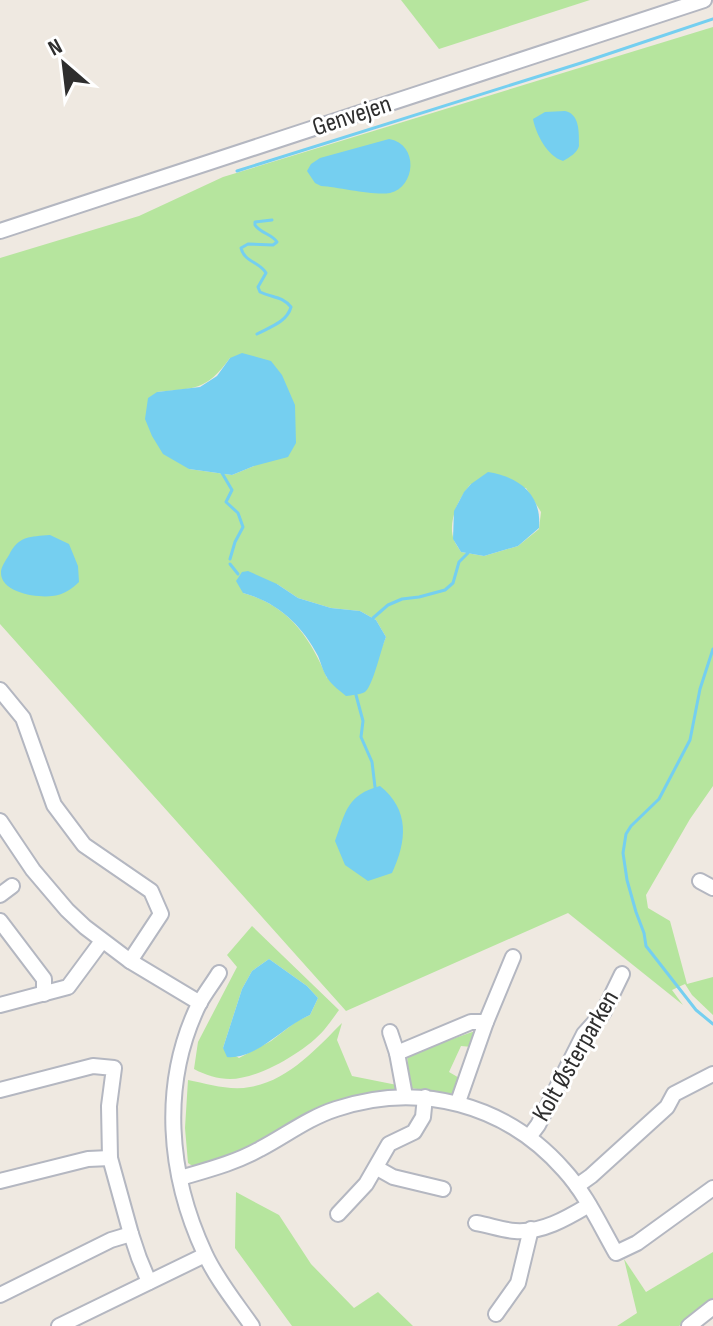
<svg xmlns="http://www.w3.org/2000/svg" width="713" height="1326" font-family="'Sofia Sans Condensed',sans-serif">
	<rect width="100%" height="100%" fill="#efe9e1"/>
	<g fill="#b6e59e" fill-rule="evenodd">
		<polygon points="401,0 590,0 439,49"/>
		<path d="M 713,27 L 713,786 L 690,819 L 646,895 L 648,908 L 670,921 L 687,984 L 713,977 L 713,1015 L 692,995 L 685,984 L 672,990 L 683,1005 L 568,913 L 346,1011 L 0,624 L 0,258 L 139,216 L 223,177 ZM 230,358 L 254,466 L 232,475 L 189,469 L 157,392 C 195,388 206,391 230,358 ZM 471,484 L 526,488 L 541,512 L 539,529 L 518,546 L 484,556 L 461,552 C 459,548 456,545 454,540 C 447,522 459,497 471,484 ZM 277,584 L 298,598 L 331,608 L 360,611 L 376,620 L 386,637 L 377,659 L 327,678 C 310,637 288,605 243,593 Z"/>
		<path d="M 252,926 L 339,1010 C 334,1017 329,1024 324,1030 C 306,1051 259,1079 230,1079 C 218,1079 205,1075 194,1069 L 198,1042 L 237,967 L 227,955 ZM 269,959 L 307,986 L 318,998 L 310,1015 L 297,1021 L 271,1041 L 239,1058 L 223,1048 L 242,989 L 252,971 Z"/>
		<path d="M 342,1023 L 337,1040 L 352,1076 L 397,1085 L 398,1088 L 396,1091 L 248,1150 L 200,1166 L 191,1165 L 188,1163 L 185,1128 L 188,1080 C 208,1084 230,1091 250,1087 C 288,1081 317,1048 342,1023 Z"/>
		<polygon points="475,1031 472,1047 461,1046 449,1072 461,1079 454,1094 410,1088 407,1055"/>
		<polygon points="236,1192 279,1215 311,1264 354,1308 378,1292 413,1326 292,1326 235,1248"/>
		<polygon points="713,1252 713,1298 679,1326 617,1326 637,1313 624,1259 646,1292"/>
	</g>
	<g fill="#75cff0">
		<path d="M 565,111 C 580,114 579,133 579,146 C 577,153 570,157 563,161 C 547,156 536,134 533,119 L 545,112 Z"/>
		<path d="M 389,139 C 419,144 416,187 390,193 C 374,196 339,187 321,186 L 315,183 L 307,171 L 311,164 L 320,158 Z"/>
		<polygon points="242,353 271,361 282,375 295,405 296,443 288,457 254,466 232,475 189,469 163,454 152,436 145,419 148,398 157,392 200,387 217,376 230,358"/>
		<path d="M 488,472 C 519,477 542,494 539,528 L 518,546 L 484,556 L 461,552 L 453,539 L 454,511 L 464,492 L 471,484 Z"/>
		<path d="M 50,535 L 69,544 L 78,566 L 79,582 C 72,589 63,595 52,596 C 38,598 0,593 1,572 C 1,567 6,560 9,555 C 19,535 30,537 50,535 Z"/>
		<path d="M 248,571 L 277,584 L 298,598 L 331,608 L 360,611 L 376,620 L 386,637 C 381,649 373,686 365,692 C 359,695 352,695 346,696 C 340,691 332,685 328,679 C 323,672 321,663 318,656 C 302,625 277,602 243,593 L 236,581 L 242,572 Z"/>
		<path d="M 380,786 C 410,810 407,841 392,873 L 368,881 L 345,865 L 335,841 C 346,811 347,795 380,786 Z"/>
		<path d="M 269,959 L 307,986 L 318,998 L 310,1015 C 283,1026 257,1060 227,1057 L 223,1048 L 242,989 L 252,971 Z"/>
	</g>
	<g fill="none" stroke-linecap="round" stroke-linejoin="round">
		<g stroke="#75cff0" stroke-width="3">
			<polyline points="237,171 581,63 713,19"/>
			<path d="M 257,334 C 270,327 287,322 291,307 C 282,296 273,298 260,292 L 258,287 L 266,273 C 260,262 244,262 241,248 L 248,244 L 273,245 L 277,242 C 272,234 260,233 255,225 L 255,222 L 272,220"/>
			<polyline points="222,473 232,490 226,502 238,513 243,527 235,542 230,559"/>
			<polyline points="230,564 238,574"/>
			<polyline points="373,618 388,605 402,599 419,597 445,590 453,583 459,562 468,553"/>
			<polyline points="713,649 700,689 690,740 659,799 631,826 626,834 623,853 627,880 636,912 644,933 646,946 696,1010 713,1024"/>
			<polyline points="356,695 363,721 361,737 372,762 375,787"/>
		</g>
		<g stroke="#b4b7c1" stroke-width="18">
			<g id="minor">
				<polyline points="0,231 704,0"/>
				<polyline points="0,690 23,718 54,805 84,845 151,891 161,914 130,961"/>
				<polyline points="0,821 33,870 67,910 85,927 130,961 200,1003"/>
				<polyline points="700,881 713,888"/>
				<polyline points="0,895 12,886"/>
				<polyline points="0,921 44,979 44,994"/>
				<path d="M 219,973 C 213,983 205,993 199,1004 C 160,1084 168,1175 205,1254 C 217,1280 236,1303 252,1326"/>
				<polyline points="0,1005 68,987 102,941"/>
				<polyline points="390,1032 397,1053 405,1096"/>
				<polyline points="397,1053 471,1022 486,1022"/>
				<polyline points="0,1090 93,1066 114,1068 109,1106 110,1158 131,1234 139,1258 149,1282"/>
				<polyline points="458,1102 486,1022 513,957"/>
				<polyline points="529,1137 538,1125 584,1034 603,1013 622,974"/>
				<polyline points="377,1168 393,1177 443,1189"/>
				<path d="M 180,1178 C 207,1170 235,1163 260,1149 C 285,1136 308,1118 336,1109 C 419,1081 506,1104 564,1170 C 586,1194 600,1225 616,1253 L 637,1243 L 713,1188"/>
				<polyline points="0,1181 88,1159 110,1158"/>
				<polyline points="577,1186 591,1176 667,1107 674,1094 713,1074"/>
				<polyline points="338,1214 366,1184 389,1144 414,1132 423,1117 425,1097"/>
				<path d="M 476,1223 C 489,1225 502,1230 515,1231 C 542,1233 567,1218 589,1205"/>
				<polyline points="0,1295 111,1240 131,1234"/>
				<polyline points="496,1314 518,1283 531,1229"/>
				<polyline points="59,1326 205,1255"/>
				<polyline points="689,1326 713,1307"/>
			</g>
		</g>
		<use href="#minor" stroke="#fff" stroke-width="14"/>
	</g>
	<g text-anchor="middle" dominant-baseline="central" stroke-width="6" stroke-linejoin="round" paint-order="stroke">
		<g font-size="26" fill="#2e2e2e" stroke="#fff">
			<text transform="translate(352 116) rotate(-18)">Genvejen</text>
			<text transform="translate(576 1056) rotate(-60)">Kolt Østerparken</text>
		</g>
	</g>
	<g transform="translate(64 64) rotate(332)" stroke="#ffffff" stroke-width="6" paint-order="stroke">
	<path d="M0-6L14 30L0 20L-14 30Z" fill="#2e2e2e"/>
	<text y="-12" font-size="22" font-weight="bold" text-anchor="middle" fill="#2e2e2e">N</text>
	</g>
</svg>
